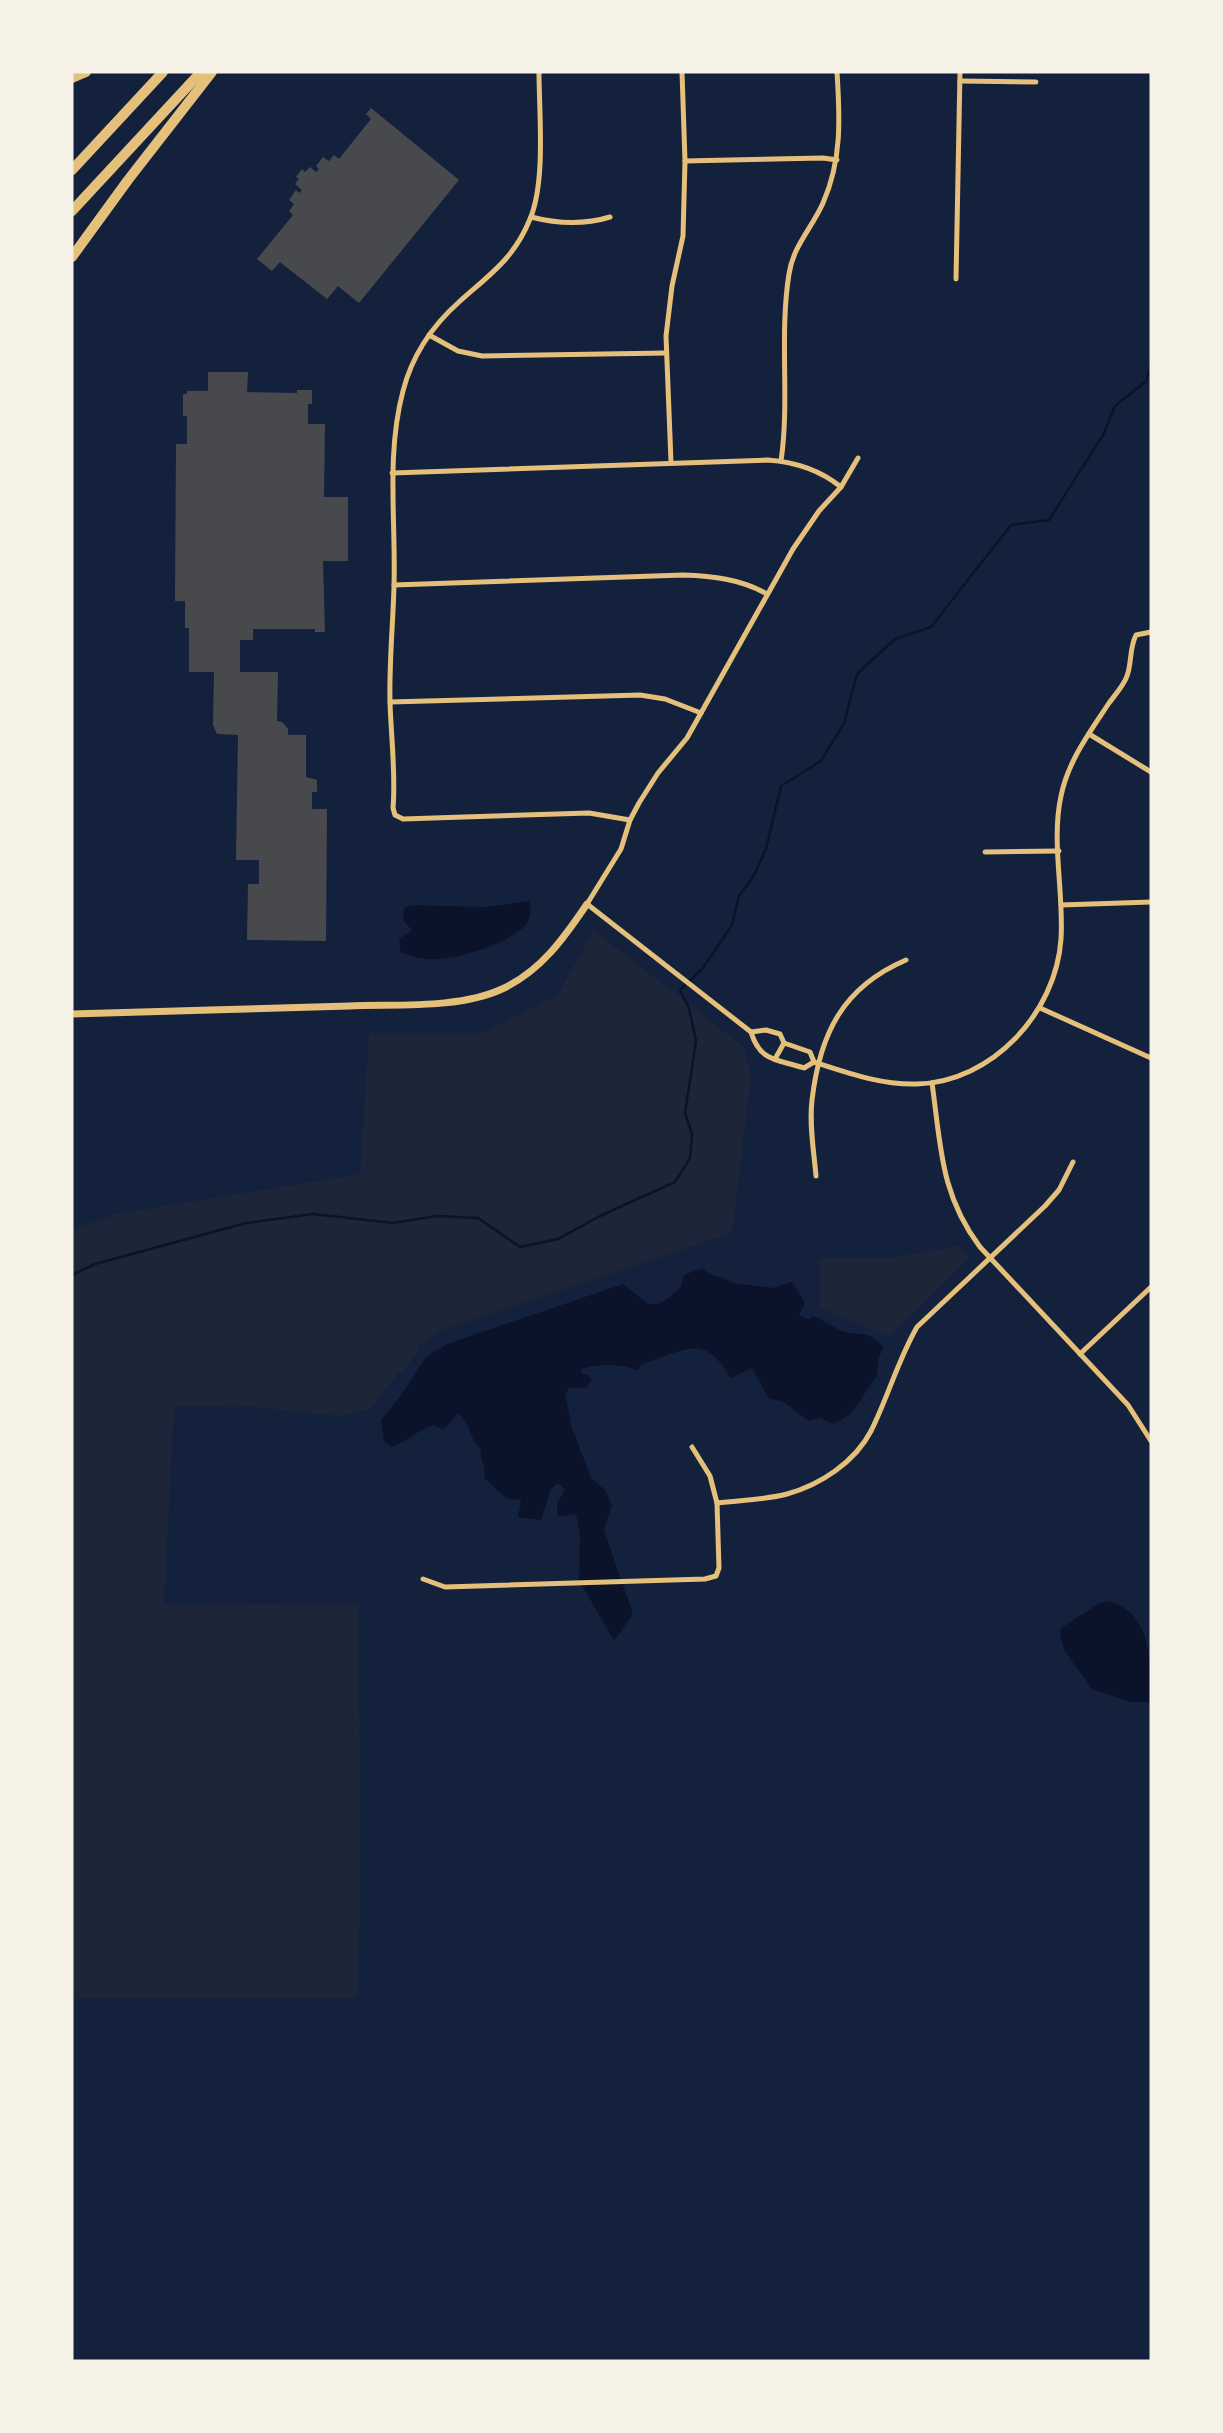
<svg xmlns="http://www.w3.org/2000/svg" width="1223" height="2433" font-family="Quicksand,sans-serif">
	<rect width="100%" height="100%" fill="#14213d"/>
	<g fill="#1d2539">
		<polygon points="593,930 744,1047 751,1076 732,1233 440,1331 417,1347 418,1351 404,1371 400,1371 370,1409 340,1416 234,1405 174,1407 164,1605 359,1603 360,1914 357,1998 72,1999 72,1229 116,1214 360,1174 369,1033 483,1033 558,995"/>
		<polygon points="959,1246 970,1258 889,1336 820,1308 820,1258 895,1257"/>
	</g>
	<g fill="#0b132b">
		<path d="M 530,901 C 531,909 531,920 525,926 C 504,945 456,961 428,959 C 419,959 410,955 401,953 L 399,939 L 412,930 L 403,920 L 404,908 L 412,905 L 486,907 Z"/>
		<path d="M 702,1268 L 711,1275 L 724,1278 L 733,1283 L 772,1288 L 792,1282 L 805,1303 L 799,1315 L 808,1319 L 813,1316 C 824,1320 831,1326 840,1330 C 857,1337 870,1329 883,1347 L 878,1361 L 877,1375 L 851,1414 L 833,1424 L 820,1418 L 809,1421 L 782,1401 L 769,1399 L 752,1368 L 730,1378 C 705,1331 684,1351 642,1364 L 638,1370 C 620,1364 600,1363 581,1369 L 582,1374 L 588,1375 L 592,1380 L 586,1388 L 570,1388 L 565,1393 L 571,1425 L 591,1478 L 605,1490 L 612,1505 L 604,1530 L 633,1614 L 614,1641 L 579,1580 L 580,1535 L 576,1514 L 557,1517 L 557,1504 L 565,1490 L 558,1483 L 551,1489 L 541,1520 L 518,1517 L 521,1500 L 506,1498 L 484,1478 C 486,1467 480,1460 481,1450 C 469,1439 473,1427 458,1414 L 443,1430 L 434,1425 C 417,1430 406,1443 391,1447 L 384,1441 L 381,1420 L 400,1397 L 426,1357 L 447,1344 L 623,1284 L 648,1304 L 658,1304 L 669,1298 L 681,1287 L 684,1275 Z"/>
		<path d="M 1108,1601 C 1153,1612 1151,1666 1151,1702 L 1131,1702 L 1092,1689 L 1064,1650 L 1060,1635 L 1061,1628 L 1098,1604 Z"/>
	</g>
	<g fill="none" stroke-linecap="round" stroke-linejoin="round">
		<polyline stroke="#0b132b" stroke-width="2.5" points="72,1275 95,1264 246,1223 313,1214 393,1223 437,1216 478,1218 520,1247 558,1239 600,1216 675,1182 690,1158 692,1134 685,1113 696,1041 689,1008 680,990 703,968 732,925 739,896 753,877 766,849 781,786 821,761 844,723 857,674 895,639 931,627 1011,525 1049,520 1103,435 1115,406 1146,381 1151,365"/>
	</g>
	<g fill="#48494c">
		<polygon points="371,108 459,180 359,303 338,286 327,299 280,262 272,271 257,259 293,215 289,211 294,204 289,200 296,190 299,193 302,190 295,184 299,179 296,177 302,169 305,172 310,167 316,172 319,169 316,166 323,157 329,161 334,155 339,159 371,119 366,114"/>
		<polygon points="208,372 248,372 247,392 297,393 297,390 312,390 312,404 308,404 308,424 325,424 324,497 348,497 348,561 323,561 325,632 315,632 315,629 253,629 253,640 240,640 240,672 278,672 277,721 282,722 288,729 288,735 306,735 306,777 317,780 317,792 312,792 312,809 327,809 326,941 247,940 248,884 259,884 259,860 236,860 238,735 217,734 213,725 214,672 189,672 189,628 185,628 185,601 175,601 176,444 187,444 187,416 183,416 183,394 187,394 187,391 208,391"/>
	</g>
	<g fill="none" stroke-linecap="round" stroke-linejoin="round">
		<g stroke="#e5c07b" stroke-width="5">
			<path d="M 539,72 C 539,113 546,181 530,219 C 514,259 489,275 459,302 C 432,326 412,356 403,391 C 386,455 396,520 394,586 C 393,625 389,663 390,702 C 391,737 396,774 393,808 L 395,815 L 403,819 L 589,813 L 630,820"/>
			<polyline points="960,81 1036,82"/>
			<polyline points="685,161 823,158 837,160"/>
			<path d="M 531,217 C 558,224 584,225 610,217"/>
			<polyline points="956,279 960,72"/>
			<polyline points="429,335 458,351 482,356 666,353"/>
			<path d="M 781,461 C 790,400 779,336 789,274 C 793,246 812,228 823,203 C 842,160 840,118 837,72"/>
			<polyline points="671,462 666,336 672,286 683,236 685,161 682,72"/>
			<path d="M 392,473 L 768,460 C 795,462 820,470 841,487 L 819,511 L 793,549 L 687,738 L 658,773 L 639,803 L 630,820 L 621,849 L 587,904 L 751,1032 C 760,1062 777,1059 804,1068 L 814,1062"/>
			<polyline points="841,487 858,458"/>
			<path d="M 394,585 L 683,575 C 712,576 741,579 767,594"/>
			<polyline points="390,702 640,695 665,699 701,713"/>
			<polyline points="1089,734 1151,772"/>
			<polyline points="985,852 1059,851"/>
			<polyline points="1061,905 1151,902"/>
			<polyline points="1040,1008 1151,1058"/>
			<path d="M 751,1032 L 766,1030 L 780,1034 L 784,1043 L 810,1052 L 814,1062 C 848,1073 881,1085 917,1084 C 992,1082 1056,1013 1061,939 C 1064,892 1051,842 1061,796 C 1068,761 1090,732 1109,703 C 1115,695 1124,685 1127,676 C 1132,663 1129,649 1136,635 L 1151,632"/>
			<polyline points="775,1059 784,1043"/>
			<path d="M 932,1083 C 941,1146 940,1194 980,1247 L 1128,1405 L 1151,1441"/>
			<path d="M 816,1176 C 814,1152 809,1125 812,1100 C 820,1033 843,987 906,960"/>
			<polyline points="1080,1354 1151,1287"/>
			<path d="M 717,1503 C 740,1500 765,1500 787,1494 C 820,1485 855,1462 871,1431 C 888,1397 898,1360 917,1327 L 1045,1206 L 1059,1190 L 1073,1162"/>
			<polyline points="423,1579 445,1587 705,1579 716,1576 719,1568 717,1503 710,1476 692,1447"/>
		</g>
		<path stroke="#e5c07b" stroke-width="7" d="M 72,1014 C 164,1011 257,1009 349,1006 C 396,1004 459,1009 502,989 C 541,971 564,938 587,904"/>
		<g stroke="#e5c07b" stroke-width="10">
			<polyline points="72,78 86,72"/>
			<polyline points="72,170 163,72"/>
			<polyline points="72,211 201,72"/>
			<polyline points="72,257 128,180 212,72"/>
		</g>
	</g>
	<rect width="1223" height="2433" fill="none" stroke="#f6f1e7" stroke-width="147"/>
</svg>
